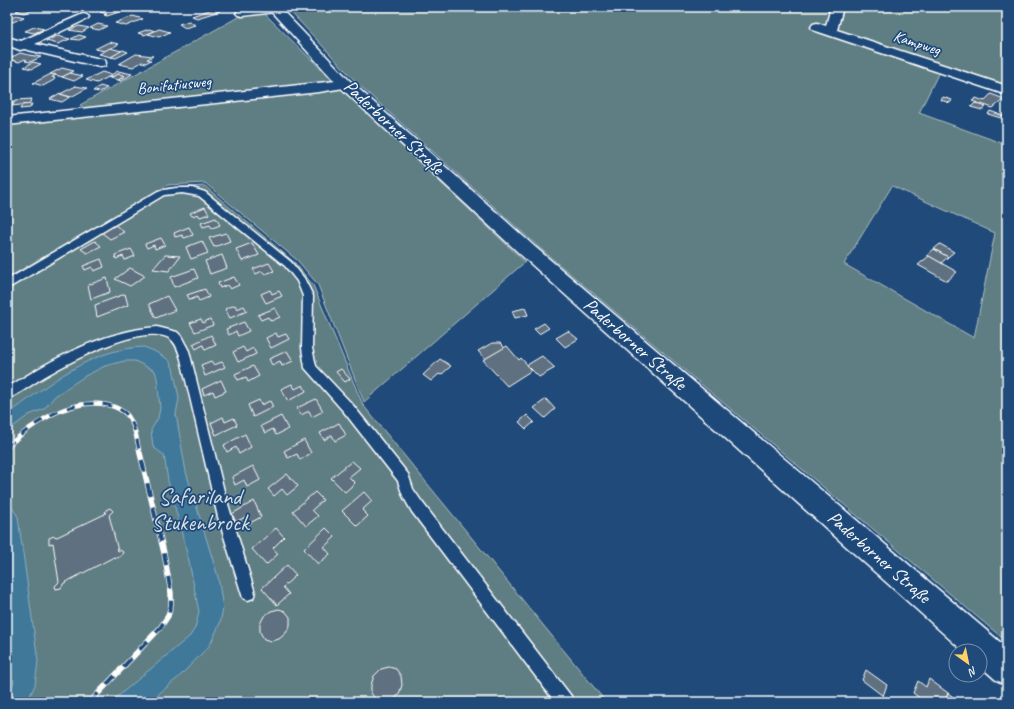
<svg xmlns="http://www.w3.org/2000/svg" width="1014" height="709" font-family="Caveat,sans-serif">
	<rect width="100%" height="100%" fill="#1f4a7a"/>
	<filter id="ink" filterUnits="userSpaceOnUse"><feTurbulence type="fractalNoise" baseFrequency=".025" numOctaves="2"/><feDisplacementMap in="SourceGraphic" scale="8" xChannelSelector="R" yChannelSelector="G"/><feConvolveMatrix kernelMatrix="1 2 1 2 8 2 1 2 1" color-interpolation-filters="sRGB"/></filter>
	<g filter="url(#ink)">
		<g fill="#5e7e83" stroke="#aebec1" fill-rule="evenodd">
			<path d="M 286,7 L 1007,7 L 1007,92 L 940,70 L 919,113 L 1007,145 L 1007,642 L 542,250 L 360,86 ZM 892,186 L 995,233 L 974,338 L 844,264 Z"/>
			<polygon points="263,12 334,82 525,262 364,402 318,285 298,261 205,183 168,185 7,278 7,124 92,114 80,105 240,16"/>
			<polygon points="205,186 295,263 313,285 363,405 606,702 7,702 7,282 167,188"/>
		</g>
		<g fill="#40789a" stroke="#8caec2">
			<path d="M 144,347 L 154,351 L 169,360 L 173,368 L 179,398 L 176,414 L 186,472 L 218,577 L 223,608 L 220,623 L 210,645 L 180,676 L 149,702 L 111,702 L 190,636 L 195,628 L 199,612 L 189,561 L 168,481 L 164,455 L 153,447 L 151,430 L 158,418 L 160,408 L 157,378 L 155,371 L 135,361 L 124,361 L 105,366 L 85,376 L 55,396 L 44,409 L 29,415 L 7,431 L 7,415 C 48,385 91,348 144,347 Z"/>
			<polygon points="7,502 10,504 18,517 38,661 35,685 27,702 7,702 7,693 11,691 14,681 13,679 8,680 7,672"/>
		</g>
		<g fill="#5f7080" stroke="#fff">
			<polygon points="115,7 125,10 107,16 104,15 107,14 100,12"/>
			<polygon points="23,8 31,10 24,13 16,11"/>
			<polygon points="215,8 220,11 197,18 192,16"/>
			<polygon points="16,15 24,17 13,22 7,21 7,19"/>
			<polygon points="133,16 143,19 126,26 115,23"/>
			<polygon points="189,21 195,25 185,28 179,24"/>
			<polygon points="98,24 107,26 99,30 90,28"/>
			<polygon points="79,26 89,28 82,32 69,30"/>
			<polygon points="34,27 44,29 34,33 25,31"/>
			<polygon points="149,29 155,31 144,35 138,33"/>
			<polygon points="159,29 170,32 159,37 148,34"/>
			<polygon points="79,35 86,37 79,40 71,39"/>
			<polygon points="57,36 70,39 58,44 46,41"/>
			<polygon points="109,42 119,44 105,51 95,49"/>
			<polygon points="110,48 122,51 111,57 99,54"/>
			<polygon points="123,50 128,52 116,58 111,57"/>
			<polygon points="20,53 29,55 41,57 30,62 25,61 27,60 25,59 19,62 8,59"/>
			<polygon points="136,54 153,56 147,59 151,60 146,63 142,62 133,67 119,64"/>
			<polygon points="33,62 41,64 32,69 24,67"/>
			<polygon points="62,68 74,71 63,77 50,74"/>
			<polygon points="118,71 132,74 121,81 118,80 125,76 118,74 110,78 107,77"/>
			<polygon points="102,72 112,75 97,83 86,80"/>
			<polygon points="70,73 83,76 74,81 62,77"/>
			<polygon points="51,74 56,75 52,77 55,78 54,80 43,86 33,83"/>
			<polygon points="118,74 125,76 118,80 110,78"/>
			<polygon points="75,86 87,88 71,97 60,94 76,86"/>
			<polygon points="100,86 107,88 100,92 93,91"/>
			<polygon points="60,93 60,94 70,97 62,102 50,99"/>
			<polygon points="991,94 1004,99 993,108 972,101 976,98 984,101"/>
			<polygon points="943,97 952,100 950,103 941,100"/>
			<polygon points="32,99 29,104 12,106 16,100"/>
			<polygon points="7,101 15,101 7,111"/>
			<polygon points="975,103 986,107 982,110 971,107"/>
			<polygon points="32,104 30,108 20,109 22,105"/>
			<polygon points="990,111 1006,117 1004,119 988,114"/>
			<polygon points="205,207 209,214 200,217 198,214 192,216 190,213"/>
			<polygon points="216,218 220,225 212,228 210,225 203,227 201,223"/>
			<polygon points="115,225 124,232 110,239 101,232"/>
			<polygon points="189,227 193,235 184,238 182,235 175,237 174,233"/>
			<polygon points="226,233 230,241 214,247 209,238"/>
			<polygon points="161,238 165,245 155,249 154,245 147,248 145,244"/>
			<polygon points="95,241 101,246 87,253 81,249"/>
			<polygon points="202,241 208,253 191,259 186,247"/>
			<polygon points="252,243 259,255 242,261 236,249"/>
			<polygon points="940,244 954,252 948,257 934,249"/>
			<polygon points="131,249 135,256 125,260 123,256 116,259 115,255"/>
			<polygon points="934,249 948,257 941,263 927,255"/>
			<polygon points="165,255 180,256 169,271 153,269"/>
			<polygon points="222,255 227,268 210,274 205,261"/>
			<polygon points="929,256 957,272 947,281 918,265"/>
			<polygon points="101,259 104,267 94,271 92,267 85,270 83,266"/>
			<polygon points="269,263 274,271 265,274 262,271 256,274 253,269"/>
			<polygon points="130,268 145,276 130,286 115,279"/>
			<polygon points="194,269 198,278 174,287 171,277"/>
			<polygon points="234,277 239,285 230,289 227,285 220,288 218,283"/>
			<polygon points="107,278 110,292 91,299 88,285"/>
			<polygon points="205,289 209,297 199,301 197,297 190,300 187,295"/>
			<polygon points="270,290 272,294 279,291 282,296 266,303 261,294"/>
			<polygon points="125,294 128,305 97,317 95,305"/>
			<polygon points="167,296 175,310 156,318 149,304"/>
			<polygon points="235,305 237,309 244,306 247,311 230,318 225,309"/>
			<polygon points="275,308 280,317 271,321 268,317 261,320 258,315"/>
			<polygon points="525,308 528,315 515,318 512,311"/>
			<polygon points="201,319 203,323 210,319 213,325 195,332 190,323"/>
			<polygon points="244,322 249,331 238,336 236,331 229,335 226,329"/>
			<polygon points="544,323 549,328 539,334 534,329"/>
			<polygon points="568,331 578,339 565,347 556,338"/>
			<polygon points="276,333 278,337 286,334 289,339 271,348 266,338"/>
			<polygon points="211,335 216,345 205,350 203,345 196,349 193,344"/>
			<polygon points="492,343 500,343 505,348 485,359 478,351"/>
			<polygon points="507,346 519,360 521,358 532,370 507,386 483,360"/>
			<polygon points="243,347 246,352 253,348 256,354 238,362 233,352"/>
			<polygon points="287,351 293,361 282,366 280,361 272,365 269,359"/>
			<polygon points="542,356 555,368 539,377 527,365"/>
			<polygon points="440,359 451,366 441,375 439,374 431,381 423,375"/>
			<polygon points="211,361 214,365 222,362 225,367 205,376 201,365"/>
			<polygon points="253,366 259,376 248,382 246,377 238,380 235,374"/>
			<polygon points="341,369 350,379 345,382 336,372"/>
			<polygon points="221,380 226,391 215,396 213,391 204,395 202,389"/>
			<polygon points="292,384 295,389 303,385 306,391 288,401 281,389"/>
			<polygon points="316,399 323,411 312,417 309,411 301,415 297,408"/>
			<polygon points="546,399 555,409 545,418 534,408"/>
			<polygon points="259,400 261,405 270,401 273,407 253,417 248,405"/>
			<polygon points="527,415 534,422 526,429 519,422"/>
			<polygon points="281,416 288,429 276,435 273,429 265,433 261,426"/>
			<polygon points="223,417 225,422 234,418 237,425 216,435 211,423"/>
			<polygon points="339,423 346,435 335,441 332,435 324,440 320,433"/>
			<polygon points="245,434 251,447 239,454 236,447 227,452 224,445"/>
			<polygon points="304,440 311,453 300,460 297,454 288,458 284,451"/>
			<polygon points="352,461 360,468 349,477 355,483 345,492 331,478"/>
			<polygon points="253,466 260,480 247,487 244,480 235,485 232,477"/>
			<polygon points="287,474 298,486 287,495 282,489 274,496 268,489"/>
			<polygon points="315,492 323,500 312,510 318,516 306,526 293,511"/>
			<polygon points="364,492 372,501 362,510 368,516 357,526 342,511"/>
			<polygon points="254,501 261,517 248,524 245,517 236,522 232,514"/>
			<polygon points="110,508 113,511 109,515 118,551 120,550 123,552 121,556 117,558 114,557 64,583 61,588 56,589 55,586 59,582 53,543 49,544 49,538 54,536 57,537 105,514 106,510"/>
			<polygon points="276,528 284,537 273,548 278,554 266,565 252,549"/>
			<polygon points="326,528 335,537 324,547 330,554 318,564 304,549"/>
			<polygon points="287,565 296,575 283,587 289,594 277,605 262,588"/>
			<polygon points="279,609 285,611 290,617 290,625 286,633 279,639 271,641 264,639 260,632 260,624 264,616 271,611"/>
			<polygon points="389,667 396,669 401,676 402,685 399,694 393,701 381,702 376,700 371,693 371,685 374,676 381,669"/>
			<polygon points="866,670 887,685 883,696 862,680"/>
			<polygon points="929,679 948,693 945,702 920,702 921,699 913,693 918,681 926,687"/>
			<polygon points="948,693 960,702 945,702"/>
		</g>
		<g fill="none" stroke-linecap="round" stroke-linejoin="round">
			<g stroke="#fff" stroke-width="3">
				<g id="lane">
					<polygon points="176,188 192,188 205,192 291,262 304,278 313,296 312,348 316,366 352,404 408,474 413,489 422,502 571,696 573,702 555,702 412,512 403,496 398,481 344,412 305,368 302,348 303,296 297,281 285,266 199,196 182,193 164,195 7,289 7,280 158,191"/>
					<path d="M 157,327 L 177,332 L 181,336 L 189,351 L 224,491 L 255,593 L 253,598 L 248,600 L 243,598 L 218,517 L 181,359 C 179,352 176,342 169,338 C 141,323 69,362 44,377 C 32,384 20,394 7,399 L 7,388 C 52,359 103,331 157,327 Z"/>
				</g>
			</g>
			<g stroke="#fff" stroke-width="3">
				<g id="street">
					<polygon points="263,7 279,7 281,9 279,11 275,12 242,16 238,15 236,13 238,11"/>
					<polygon points="831,7 843,7 837,30 1007,86 1007,95 813,30 811,27 813,24 817,23 826,26"/>
					<polygon points="83,14 87,15 89,17 87,19 35,44 105,60 106,63 105,66 100,67 24,49 20,50 7,45 7,37 21,41"/>
					<polygon points="345,80 350,81 352,84 350,87 319,92 7,125 7,117"/>
				</g>
			</g>
			<g stroke="#fff" stroke-width="3">
				<polygon id="secondary" points="267,7 279,7 350,81 535,247 1007,648 1007,685 996,680 980,666 980,651 963,651 521,255 340,87"/>
			</g>
			<use href="#lane" fill="#1f4a7a" fill-rule="evenodd"/>
			<use href="#street" fill="#1f4a7a" fill-rule="evenodd"/>
			<use href="#secondary" fill="#1f4a7a" fill-rule="evenodd"/>
			<g stroke="#fff" stroke-width="4.5">
				<path id="rail-far1" d="M 7,447 C 33,423 70,397 108,405 C 116,407 123,410 128,416 C 136,427 137,442 140,454"/>
			</g>
			<g stroke="#fff" stroke-width="5.5">
				<polyline id="rail" points="90,702 160,628 168,616 171,605 171,593 164,553 140,453"/>
			</g>
			<use href="#rail-far1" stroke="#1f4a7a" stroke-width="3" stroke-dasharray="9" stroke-linecap="butt"/>
			<use href="#rail" stroke="#1f4a7a" stroke-width="4" stroke-dasharray="12" stroke-linecap="butt"/>
		</g>
	</g>
	<g text-anchor="middle" dominant-baseline="central" stroke-width="3.5" stroke-linejoin="round" paint-order="stroke">
		<g font-size="16" fill="#fff" stroke="#1f4a7a">
			<text transform="translate(917 43) rotate(18)">Kampweg</text>
			<text transform="translate(174 85) rotate(-6)">Bonifatiusweg</text>
		</g>
		<g font-size="19" fill="#fff" stroke="#1f4a7a">
			<text transform="translate(394 127) rotate(43)">Paderborner Straße</text>
			<text transform="translate(635 344) rotate(41)">Paderborner Straße</text>
			<text transform="translate(879 557) rotate(41)">Paderborner Straße</text>
		</g>
		<g font-size="23" fill="#d7dfe0" stroke="#1f4a7a">
			<text x="200" y="496">Safariland<tspan x="200" dy="26">Stukenbrock</tspan></text>
		</g>
	</g>
	<rect width="1014" height="709" fill="none" stroke="#1f4a7a" stroke-width="24"/>
	<rect x="12" y="12" width="990" height="685" fill="none" stroke="#fff" stroke-width="1.5" filter="url(#ink)"/>
	<g transform="translate(968 663) rotate(147)"><circle r="19" fill="#1f4a7a" stroke="#7992af"/>
	<path d="M0-3L7 15L0 10L-7 15Z" fill="#ffd166"/>
	<text y="-6" font-size="11" font-weight="bold" text-anchor="middle" fill="#ffffff">N</text>
	</g>
</svg>
